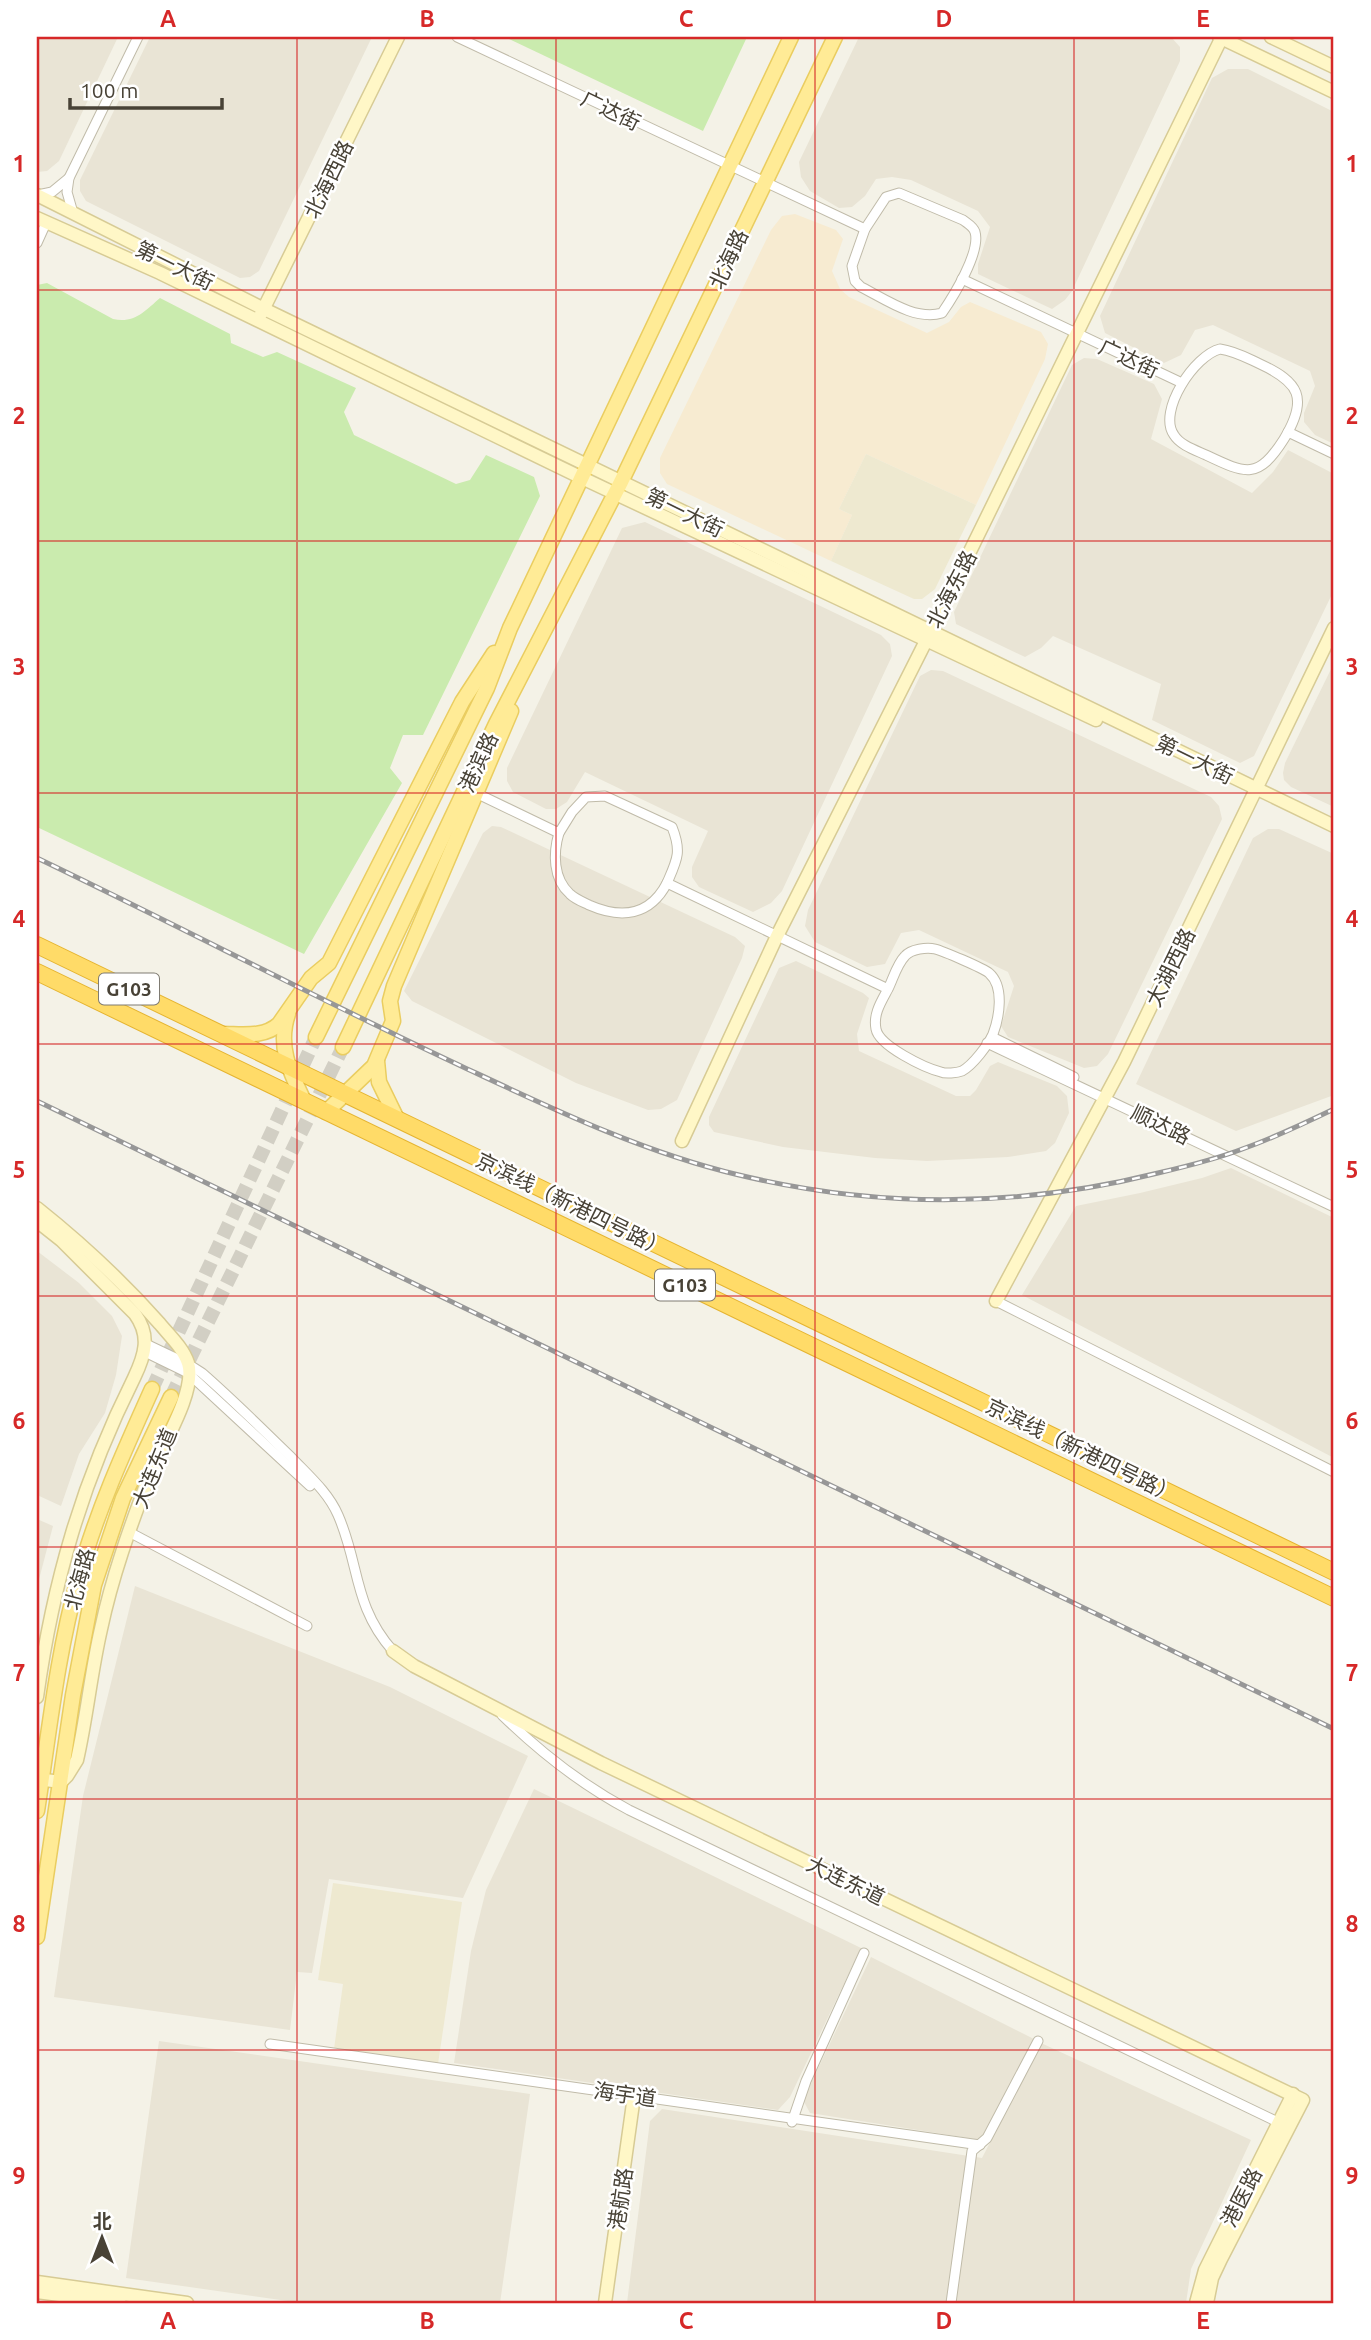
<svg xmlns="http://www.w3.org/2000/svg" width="1371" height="2340" font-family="Ubuntu,'Noto Sans SC',sans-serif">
	<rect width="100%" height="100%" fill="#f4f2e7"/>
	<g fill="#e9e4d5">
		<polygon points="37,37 118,37 59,161 47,171 37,172"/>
		<polygon points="150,37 372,37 259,271 250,277 240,278 86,201 80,191 80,180"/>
		<polygon points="859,37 1171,37 1180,47 1180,61 1072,291 1065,300 1052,309 978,274 978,264 990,227 978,211 911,180 892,177 876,179 865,196 852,207 839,208 810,191 801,177 799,162"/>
		<polygon points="1228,69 1248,69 1334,112 1334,444 1315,435 1304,422 1304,413 1315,386 1310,371 1213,325 1195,330 1181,355 1164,363 1105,333 1100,316 1212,78"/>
		<polygon points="1084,358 1097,359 1154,384 1162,399 1151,439 1252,493 1273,472 1288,450 1334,474 1334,590 1254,756 1240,763 1152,720 1161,684 1053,636 1041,648 1025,657 956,624 954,612 1072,365"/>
		<polygon points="645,522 881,635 890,644 892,656 782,891 771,903 753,912 699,887 692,877 692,867 708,831 585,772 567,802 556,809 546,809 513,792 507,781 507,768 622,528"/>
		<polygon points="1334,663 1334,807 1291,787 1284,780 1283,773 1285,763"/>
		<polygon points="931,670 943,671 1211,797 1219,806 1222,819 1108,1054 1097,1066 1084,1068 1008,1037 1001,1026 1014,986 1008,972 919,930 901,933 885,964 867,967 815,942 805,926 808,910 920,676"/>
		<polygon points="492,826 501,827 735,937 745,946 742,958 677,1100 661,1109 648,1110 576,1083 412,1001 404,991 483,833"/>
		<polygon points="1268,829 1279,829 1334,854 1334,1095 1236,1131 1136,1084 1253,838"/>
		<polygon points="796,961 863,993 869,998 857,1034 859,1051 956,1096 970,1096 976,1090 990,1066 998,1062 1057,1086 1067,1096 1069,1113 1055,1143 1046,1151 1008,1157 927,1161 875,1158 783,1147 714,1132 709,1125 709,1117 779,968"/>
		<polygon points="1231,1168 1334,1218 1334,1458 1022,1295 1076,1206 1140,1193 1202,1178"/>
		<polygon points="37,1251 79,1283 112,1316 122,1336 116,1375 105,1413 79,1454 61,1506 37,1495"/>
		<polygon points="37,1519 53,1526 37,1587"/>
		<polygon points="135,1586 390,1687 528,1756 463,1898 329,1879 312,1973 297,1972 290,2030 54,1997 83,1796"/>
		<polygon points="534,1789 861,1948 790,2097 778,2110 454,2063 471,1951 486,1890"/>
		<polygon points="871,1957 1034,2039 981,2140 810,2113 803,2100"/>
		<polygon points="159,2041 530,2094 500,2303 302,2303 126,2278"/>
		<polygon points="1041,2043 1251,2140 1191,2269 1186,2303 627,2303 650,2121 662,2109 982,2158"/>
	</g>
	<polygon fill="#f7ebd1" points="795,214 836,230 843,239 832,271 840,289 849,297 927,333 949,322 961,307 970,302 1041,332 1048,344 1045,359 976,505 866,454 839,509 852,515 831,561 667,484 660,473 660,458 771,230 782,216"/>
	<g fill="#eee9d0">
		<polygon points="866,454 976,505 935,589 922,599 914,599 831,561 852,515 839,509"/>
		<polygon points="333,1883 462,1902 438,2064 334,2049 343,1984 318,1980"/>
	</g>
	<g fill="#caebae">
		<polygon points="505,37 747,37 703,131"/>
		<path d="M 47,283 L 113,319 C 134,324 145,311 160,298 L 230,334 L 231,343 L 263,357 L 277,352 L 356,388 L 344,412 L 354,435 L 456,484 L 470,480 L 486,455 L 534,477 L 540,496 L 423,735 L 403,735 L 390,768 L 402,783 L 304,954 L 37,827 L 37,285 Z"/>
	</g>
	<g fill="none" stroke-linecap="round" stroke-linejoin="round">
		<g stroke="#d2cfc4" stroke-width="14" stroke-dasharray="14 7" stroke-linecap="butt">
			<polyline points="152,1389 316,1037"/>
			<polyline points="171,1397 343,1047"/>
		</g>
		<g stroke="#c0bba9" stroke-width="11">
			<g id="street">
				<polyline points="457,37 865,229"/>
				<path d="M 899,193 L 963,220 C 968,224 973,226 975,232 C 981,252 953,297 942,313 C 915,321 885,299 861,287 L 855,281 L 852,266 L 865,229 L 886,197 Z"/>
				<polyline points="38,195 52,192 69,178"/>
				<polyline points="73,213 67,192 69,178 138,37"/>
				<polyline points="37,243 46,223"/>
				<polyline points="962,279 1182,383"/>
				<path d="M 1220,349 C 1235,351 1247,358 1260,364 C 1299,382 1309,398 1284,439 C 1258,480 1246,474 1206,455 C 1195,450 1180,445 1174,435 C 1157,411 1195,355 1220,349 Z"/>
				<polyline points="1288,432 1334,454"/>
				<path d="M 478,794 L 559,833 L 572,812 L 586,797 L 605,796 L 672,827 C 682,852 677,860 667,883 L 888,989 C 893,979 897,964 905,956 C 911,949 927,947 935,949 C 943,951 983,968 989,973 C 1005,987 999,1018 993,1034 C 988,1045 973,1065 962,1071 C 957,1073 945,1074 941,1072 C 925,1068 879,1046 876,1029 C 873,1014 881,1002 888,989"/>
				<path d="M 559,833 C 553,853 553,879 570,894 C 575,899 583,902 589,905 C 621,919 650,916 667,883"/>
				<polyline points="992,1037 1074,1077"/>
				<polyline points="987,1043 1334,1207"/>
				<polyline points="996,1301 1334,1472"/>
				<path d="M 146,1344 L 188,1364 L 202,1373 C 233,1400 262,1429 291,1457 C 308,1475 328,1492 338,1515 C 360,1565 353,1606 393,1651"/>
				<polyline points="145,1352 188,1373 310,1486"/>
				<polyline points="129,1532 307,1626"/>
				<path d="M 502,1715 C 541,1753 582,1785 629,1810 L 1284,2125"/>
				<polyline points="270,2044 980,2145"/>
				<polyline points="792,2122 806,2081 864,1953"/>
				<polyline points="951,2303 972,2151 987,2138 1038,2041"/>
			</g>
		</g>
		<g stroke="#d7cb95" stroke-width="15">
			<g id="secondary">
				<polyline points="1219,37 1334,92"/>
				<polyline points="1271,37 1334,67"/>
				<polyline points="37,195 264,309 1334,826"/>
				<polyline points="37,218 160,273 582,478 1096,720"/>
				<polyline points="261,314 398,37"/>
				<polyline points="682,1141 777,936 931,631 1222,37"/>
				<path d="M 37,1208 C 81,1243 122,1281 160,1324 C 170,1336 183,1348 188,1363 C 197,1392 160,1449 149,1477 C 130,1527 112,1577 101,1629 C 91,1672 87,1716 77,1760 L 67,1776 L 61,1782 L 37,1779"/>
				<path d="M 37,1221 L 61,1240 L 135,1314 C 151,1336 145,1355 134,1378 C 82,1482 53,1582 37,1697"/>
				<polyline points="996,1301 1124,1062 1334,628"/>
				<polyline points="393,1651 414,1666 601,1763 1303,2100 1221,2259 1212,2278 1207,2303"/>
				<polyline points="37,2282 187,2303"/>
				<polyline points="37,2292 120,2303"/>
				<polyline points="605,2303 634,2096"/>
				<polyline points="1196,2303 1205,2270 1293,2094"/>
			</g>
		</g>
		<g stroke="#eacd60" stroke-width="17">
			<g id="primary">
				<path d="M 288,1014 C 277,1046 290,1072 304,1101"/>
				<path d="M 222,1034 C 242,1034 264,1038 279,1024 L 311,978 L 329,963 L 462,702 L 494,653"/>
				<polyline points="316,1037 487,688 510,628 791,37"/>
				<polyline points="343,1047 496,724 621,482 835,37"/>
				<polyline points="377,1061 379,1082 397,1119"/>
				<polyline points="326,1112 374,1066 393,1021 390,1001 394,986 511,711"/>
				<path d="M 37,1811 C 49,1733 57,1655 78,1579 C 96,1513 124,1451 152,1389"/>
				<polyline points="37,1937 73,1695 94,1585 123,1498 171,1397"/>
			</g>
		</g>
		<g stroke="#e5b431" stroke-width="18">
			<g id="highway">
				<polyline points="37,945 1334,1572"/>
				<polyline points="37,972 1334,1598"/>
			</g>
		</g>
		<use href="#street" stroke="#fff" stroke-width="9"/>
		<use href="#secondary" stroke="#fff7c7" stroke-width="12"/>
		<use href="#primary" stroke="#ffeb96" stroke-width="14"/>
		<use href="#highway" stroke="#ffdb68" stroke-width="16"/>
		<g stroke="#979797" stroke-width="5">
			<g id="rail">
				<path d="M 37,858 C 179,926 318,999 461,1066 C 551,1108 642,1152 739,1175 C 880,1209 1018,1208 1158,1173 C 1188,1166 1217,1159 1245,1148 C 1276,1137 1305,1123 1334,1109"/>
				<polyline points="37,1101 1334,1729"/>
			</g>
		</g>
		<use href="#rail" stroke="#fff" stroke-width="2.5" stroke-dasharray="8" stroke-linecap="butt"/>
	</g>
	<path fill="none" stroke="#d62828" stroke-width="2" stroke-opacity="0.55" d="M 297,37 L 297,2303M 556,37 L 556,2303M 815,37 L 815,2303M 1074,37 L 1074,2303M 37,290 L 1334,290M 37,541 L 1334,541M 37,793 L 1334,793M 37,1044 L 1334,1044M 37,1296 L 1334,1296M 37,1547 L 1334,1547M 37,1799 L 1334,1799M 37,2050 L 1334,2050"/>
	<g text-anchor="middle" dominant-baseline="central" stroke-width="5" stroke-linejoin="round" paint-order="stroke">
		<g fill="#fff" stroke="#7f7b72" stroke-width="2">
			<rect x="99" y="973.5" width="60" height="31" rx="5"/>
			<rect x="655" y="1269.5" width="60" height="31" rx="5"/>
		</g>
		<g font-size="19" font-weight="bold" fill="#484236">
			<text x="129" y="989">G103</text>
			<text x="685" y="1285">G103</text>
		</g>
		<g font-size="21" fill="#484236" stroke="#fff">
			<text transform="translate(611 110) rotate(26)">广达街</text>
			<text transform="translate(328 179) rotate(-64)">北海西路</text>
			<text transform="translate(728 259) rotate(-65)">北海路</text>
			<text transform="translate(175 265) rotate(26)">第一大街</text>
			<text transform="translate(1129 358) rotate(25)">广达街</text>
			<text transform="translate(685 512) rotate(26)">第一大街</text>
			<text transform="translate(951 589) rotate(-63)">北海东路</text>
			<text transform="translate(1195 759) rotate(26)">第一大街</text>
			<text transform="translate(478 762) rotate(-65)">港滨路</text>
			<text transform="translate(1170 967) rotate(-64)">太湖西路</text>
			<text transform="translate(1161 1124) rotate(26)">顺达路</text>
			<text transform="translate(572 1204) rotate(26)">京滨线（新港四号路）</text>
			<text transform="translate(1082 1450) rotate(26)">京滨线（新港四号路）</text>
			<text transform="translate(154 1468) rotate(-68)">大连东道</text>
			<text transform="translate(79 1579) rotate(-75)">北海路</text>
			<text transform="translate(846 1880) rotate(26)">大连东道</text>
			<text transform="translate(625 2094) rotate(8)">海宇道</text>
			<text transform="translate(1241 2197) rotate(-63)">港医路</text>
			<text transform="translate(620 2199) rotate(-82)">港航路</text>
		</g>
	</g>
	<rect width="1371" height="2340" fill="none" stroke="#ffffff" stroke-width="77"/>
	<g transform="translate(102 2238)" stroke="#ffffff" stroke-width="5" paint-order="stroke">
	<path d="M0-5L12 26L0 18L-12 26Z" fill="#484236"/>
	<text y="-10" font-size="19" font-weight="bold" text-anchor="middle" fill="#484236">北</text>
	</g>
	<path d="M70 98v10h152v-10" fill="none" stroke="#484236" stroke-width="3.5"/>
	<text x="80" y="98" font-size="21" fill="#484236" stroke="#ffffff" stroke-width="5" paint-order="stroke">100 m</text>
	<rect x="38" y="38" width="1294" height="2264" fill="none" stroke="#d62828" stroke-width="2.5"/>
	<g font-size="23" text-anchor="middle" font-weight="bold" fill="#d62828">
		<text x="168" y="27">A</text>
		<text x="427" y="27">B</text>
		<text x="686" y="27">C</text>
		<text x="944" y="27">D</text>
		<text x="1203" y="27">E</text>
		<text x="19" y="172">1</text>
		<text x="1352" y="172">1</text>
		<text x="19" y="424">2</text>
		<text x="1352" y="424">2</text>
		<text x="19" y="675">3</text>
		<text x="1352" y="675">3</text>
		<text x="19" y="927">4</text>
		<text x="1352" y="927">4</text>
		<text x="19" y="1178">5</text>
		<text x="1352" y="1178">5</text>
		<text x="19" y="1429">6</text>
		<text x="1352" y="1429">6</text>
		<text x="19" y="1681">7</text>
		<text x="1352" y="1681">7</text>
		<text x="19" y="1932">8</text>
		<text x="1352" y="1932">8</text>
		<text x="19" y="2184">9</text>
		<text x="1352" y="2184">9</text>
		<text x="168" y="2329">A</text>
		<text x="427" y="2329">B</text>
		<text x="686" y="2329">C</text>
		<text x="944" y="2329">D</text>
		<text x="1203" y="2329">E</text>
	</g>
</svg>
